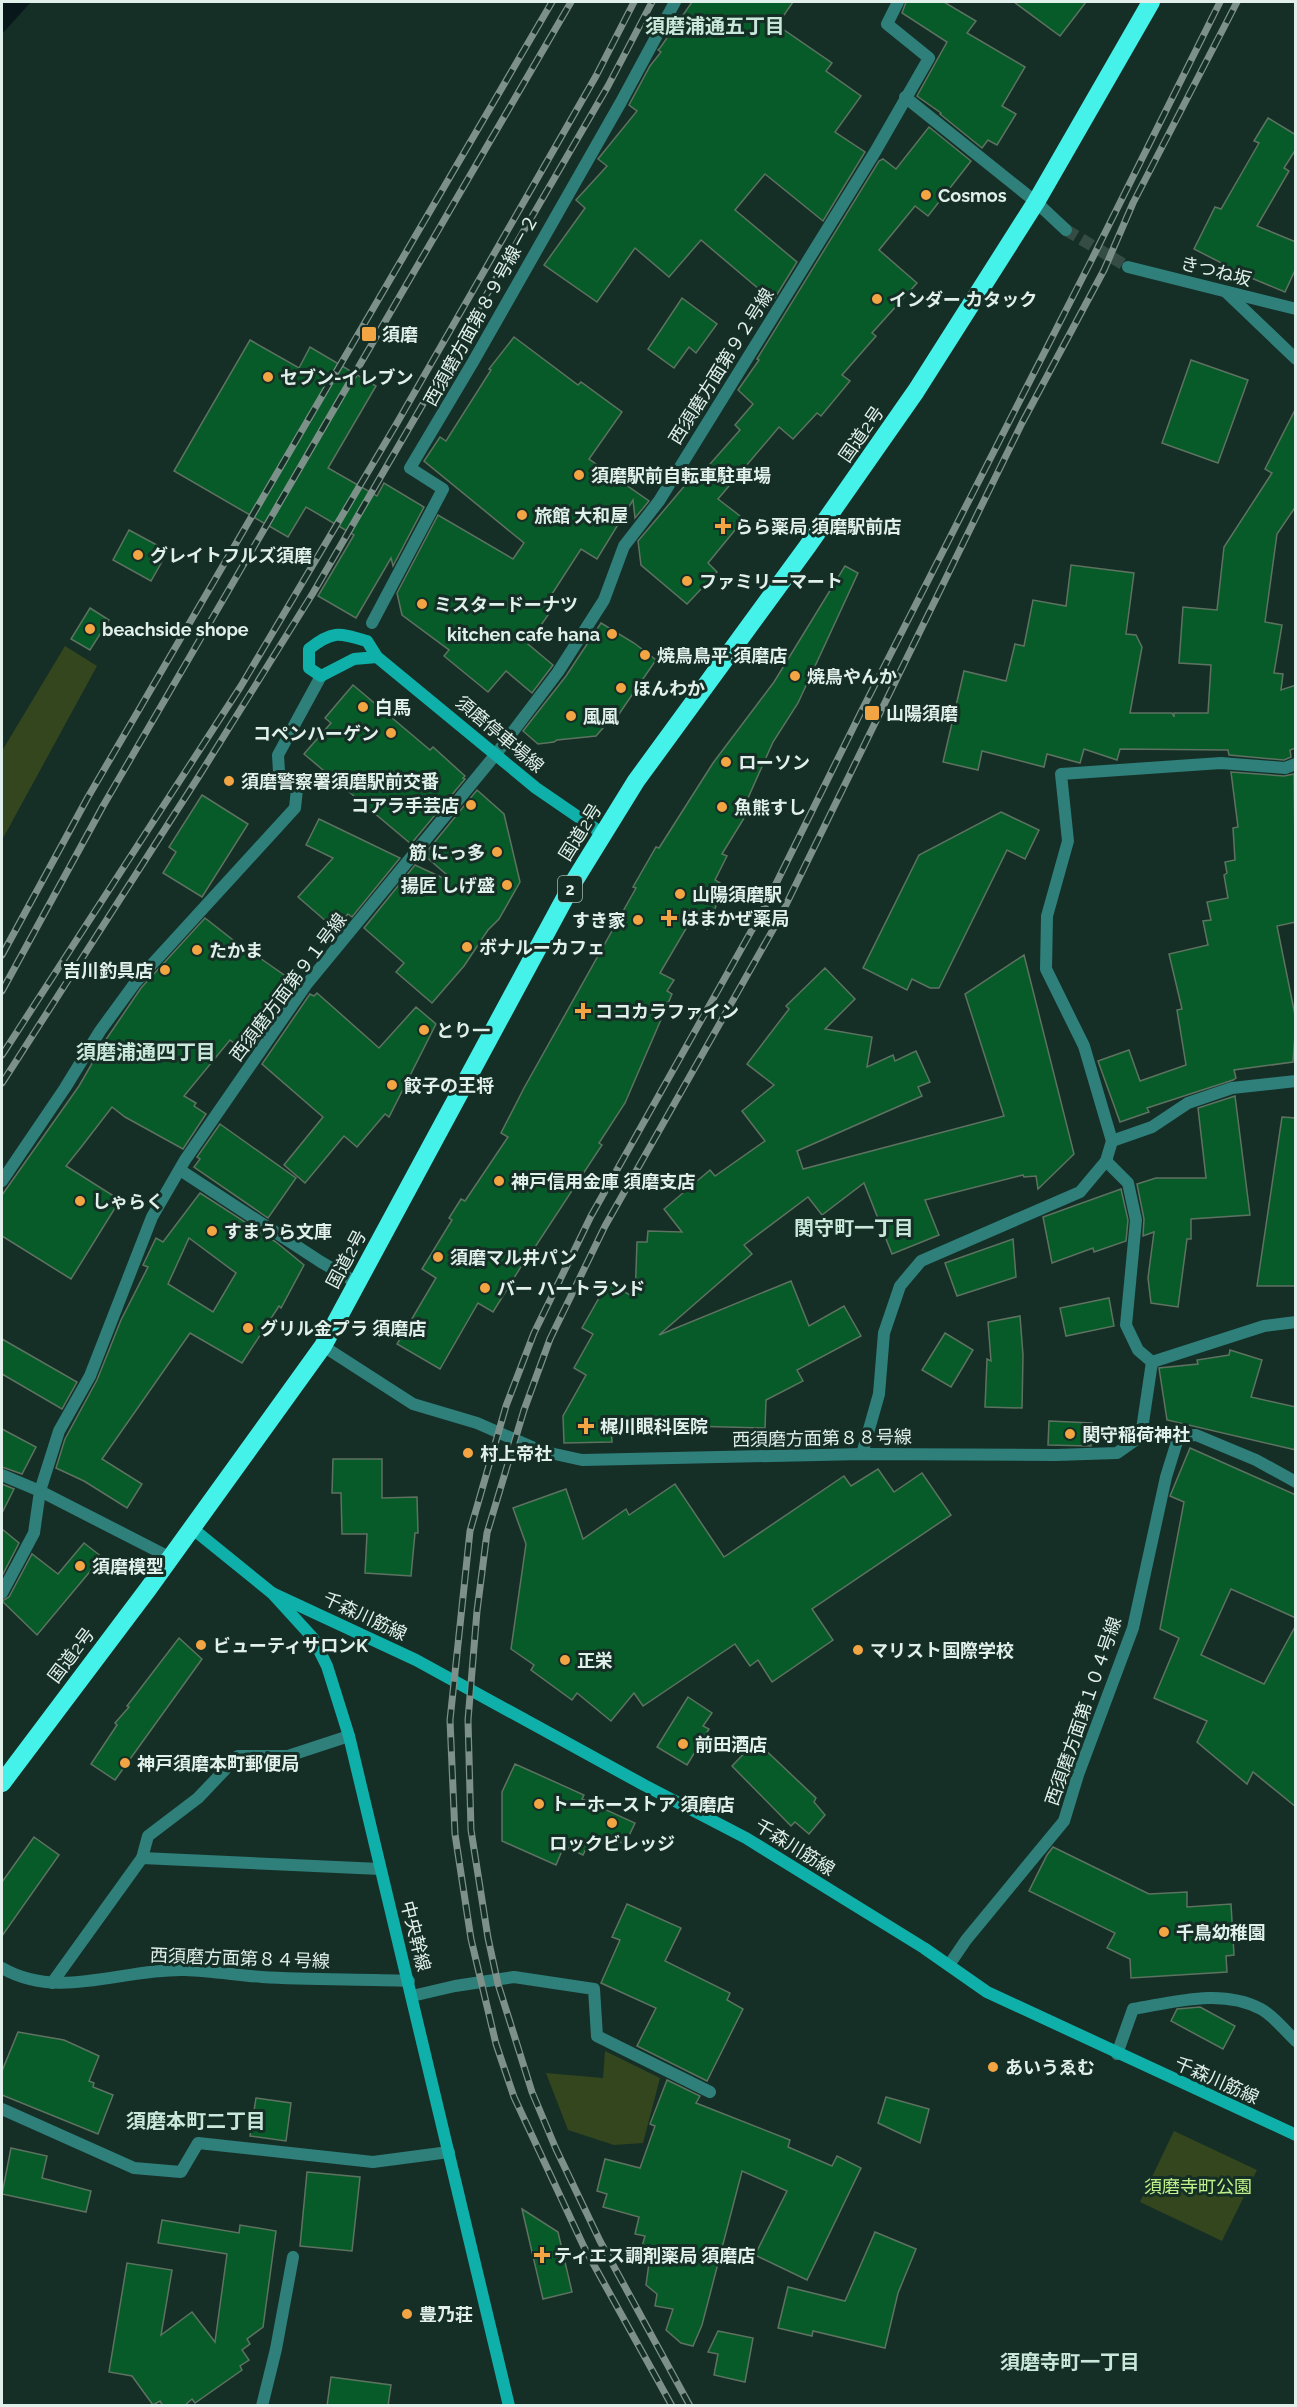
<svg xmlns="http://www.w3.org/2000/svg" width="1297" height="2407" font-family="Raleway,'Noto Sans JP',sans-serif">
	<rect width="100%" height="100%" fill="#152f26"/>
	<g fill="#34461d">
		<polygon points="65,646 97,666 2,840 2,751"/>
		<polygon points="605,2051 660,2078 643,2143 614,2145 568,2130 546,2073 603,2078"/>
		<polygon points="1174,2131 1257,2170 1222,2241 1140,2202"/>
	</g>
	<polygon fill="#08171a" points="2,2 31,2 2,34"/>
	<g fill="#075b28" stroke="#5e7261" stroke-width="1.5" fill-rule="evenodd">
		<polygon points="692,2 793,2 777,25 832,63 826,71 861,96 835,132 865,152 823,221 765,174 735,210 797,262 773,301 701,240 669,277 635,248 597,302 544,265 585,208 576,200 607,166 598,159 637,111 629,105 650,66 661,52 658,50 660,48"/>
		<polygon points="906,2 944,2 976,21 967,33 1025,67 1002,106 1016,114 997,145 988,140 982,148 940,114 941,113 917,96 947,42 902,13"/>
		<polygon points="1014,2 1086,2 1060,36"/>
		<polygon points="1268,118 1296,135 1296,149 1284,168 1289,171 1257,226 1296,242 1296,268 1285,292 1249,277 1194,249 1215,207 1221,209 1259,143 1254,141"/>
		<polygon points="929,127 971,161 928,216 915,206 879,250 917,283 872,333 876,336 842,375 850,381 821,416 817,413 793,439 779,427 718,499 744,519 708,563 717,572 687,604 641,565 638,541 692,477 696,480 740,430 735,425 753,404 738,390 759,360 757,359 879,161 883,159 896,169"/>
		<polygon points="682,298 717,324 696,353 689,347 674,368 648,349"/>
		<polygon points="514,337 578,385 581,382 622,412 589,459 649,501 635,518 633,500 597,559 581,549 550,597 557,602 528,644 553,665 532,693 506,671 488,692 444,656 449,650 402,615 397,593 438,515 513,559 524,543 424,461 440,437 446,441 491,370 489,369"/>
		<polygon points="250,340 299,368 310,347 376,386 328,468 377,496 384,483 424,507 393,566 391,558 356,618 318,596 354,535 306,507 288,537 174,471"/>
		<polygon points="1191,360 1248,380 1218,463 1162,443"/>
		<polygon points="1296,408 1296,506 1277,534 1265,622 1282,625 1274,673 1283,674 1281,690 1296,685 1296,748 1290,750 1291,757 1284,760 1229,755 1228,750 1120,749 1117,760 1084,749 1080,763 1047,754 1044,767 982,751 978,770 943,762 964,671 1006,681 1015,644 1024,646 1033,600 1066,606 1071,565 1134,573 1126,634 1136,635 1142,647 1130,713 1172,713 1174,717 1174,713 1208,713 1211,665 1179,663 1183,607 1217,610 1224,547 1272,473 1265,469"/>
		<polygon points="129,530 168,551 151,581 113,560"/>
		<polygon points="845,566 858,573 798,703 773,742 744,807 749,810 722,854 727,856 715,880 720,883 709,902 716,906 707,929 691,920 660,973 674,980 667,991 672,994 625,1103 599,1143 602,1145 535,1247 538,1249 526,1268 522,1265 493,1312 478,1303 440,1369 397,1344 436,1278 422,1269 452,1220 449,1218 461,1199 465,1201 508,1137 501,1133 524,1088 636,888 633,887 656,847 659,848 713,763 774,682"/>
		<polygon points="90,608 109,620 90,650 71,639"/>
		<polygon points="601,623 634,643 656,660 619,714 617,712 596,736 557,740 554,742 538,744 523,731 566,676"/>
		<polygon points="353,685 430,750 433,747 465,776 463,778 465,779 411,844 304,754 331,723 325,718"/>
		<polygon points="1231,772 1284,776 1294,774 1296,922 1277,926 1296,1020 1293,1062 1234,1070 1236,1078 1233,1080 1147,1108 1149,1112 1120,1122 1098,1061 1129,1050 1140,1081 1186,1065 1177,1010 1182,1009 1169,954 1208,945 1203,921 1211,920 1207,902 1228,898 1224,875 1227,873 1225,862 1235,860 1233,828 1238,827"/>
		<polygon points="477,790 504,814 520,882 499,919 488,930 464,966 432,1003 396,972 404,963 364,928 415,865 445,879 447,875 424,855"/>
		<polygon points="202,795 248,824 202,897 163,873 176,852 169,847"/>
		<polygon points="1001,812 1039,830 1025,859 1007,850 939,988 930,988 912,979 907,990 863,968 919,855"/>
		<polygon points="319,819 400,858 352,917 348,914 335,929 298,897 333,858 306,845"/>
		<polygon points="205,918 256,958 257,956 297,984 249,1053 247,1051 245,1052 230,1040 184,1096 196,1103 194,1106 206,1114 183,1149 125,1117 112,1107 82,1146 66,1166 120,1200 71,1279 2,1236 2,1195 79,1086 105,1041 141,988"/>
		<polygon points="1024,955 1074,1154 1038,1189 1036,1176 1024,1177 1023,1175 925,1200 939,1235 892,1254 864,1183 822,1215 808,1197 744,1245 752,1254 659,1335 791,1281 809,1326 844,1306 861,1336 797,1370 803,1381 766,1400 765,1428 611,1424 612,1442 564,1443 563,1416 586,1375 574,1368 593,1334 582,1328 608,1282 635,1298 637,1242 647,1242 648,1231 682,1232 664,1209 710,1170 715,1176 765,1141 742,1111 774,1085 747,1064 789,1009 786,1006 825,968 855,999 825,1029 872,1037 867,1067 893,1055 895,1061 916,1051 930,1082 918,1087 922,1096 797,1151 803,1169 1004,1116 965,994"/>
		<polygon points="317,993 379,1048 416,1007 436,1024 389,1117 385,1114 357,1147 344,1136 305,1183 284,1165 323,1117 262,1064 310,994 314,996"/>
		<polygon points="1235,1096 1250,1215 1191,1219 1191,1239 1187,1239 1178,1307 1151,1303 1148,1278 1154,1232 1143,1236 1144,1219 1137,1184 1156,1178 1206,1178 1198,1108"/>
		<polygon points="1282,1117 1296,1118 1296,1286 1257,1286"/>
		<polygon points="220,1124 296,1178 268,1218 194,1167 200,1159 197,1157"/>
		<polygon points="1121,1189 1128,1220 1126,1241 1094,1252 1093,1248 1052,1263 1043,1217"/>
		<path d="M 200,1193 L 276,1242 L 304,1265 L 281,1308 L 279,1306 L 242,1363 L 190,1333 L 102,1459 L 142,1484 L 127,1508 L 84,1481 L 56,1468 L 65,1439 L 97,1380 L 121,1320 L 148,1267 L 143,1265 L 156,1238 L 163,1242 ZM 189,1238 L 236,1273 L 213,1312 L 168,1284 Z"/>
		<polygon points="1013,1239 1016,1277 957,1296 945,1263"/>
		<polygon points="1109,1298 1114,1326 1066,1336 1060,1308"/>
		<polygon points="1020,1316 1023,1355 1022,1408 985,1407 987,1359 991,1361 988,1322"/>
		<polygon points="945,1333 973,1350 951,1387 922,1370"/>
		<polygon points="2,1339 77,1382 62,1409 2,1374"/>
		<polygon points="1230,1350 1262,1360 1251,1397 1296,1407 1296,1450 1167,1420 1159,1368 1198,1364 1197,1360 1229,1355"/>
		<polygon points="1049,1421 1092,1423 1091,1446 1048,1445"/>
		<polygon points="2,1429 36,1447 22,1474 2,1467"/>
		<polygon points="1190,1448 1296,1495 1296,1618 1231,1589 1201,1655 1264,1684 1296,1625 1296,1807 1253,1772 1247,1784 1197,1742 1207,1721 1154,1698 1179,1638 1160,1629 1184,1502 1170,1496"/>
		<polygon points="333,1459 382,1459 382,1498 417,1497 418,1533 415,1533 411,1576 365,1573 367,1534 342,1534 341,1493 332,1493"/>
		<polygon points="878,1469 894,1492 922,1473 951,1515 812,1609 833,1640 772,1682 758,1660 750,1666 735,1644 643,1706 634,1693 611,1721 577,1693 572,1700 531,1670 534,1665 511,1649 526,1544 513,1508 566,1489 583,1539 626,1509 629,1515 675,1484 724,1557 844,1476 851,1486"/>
		<polygon points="2,1484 14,1489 2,1513"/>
		<polygon points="2,1529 19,1543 2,1576"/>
		<polygon points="84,1543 102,1557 37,1635 2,1601 9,1597 32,1554 58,1574"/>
		<polygon points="179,1638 202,1659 115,1780 91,1764 117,1725 115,1723 129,1707 127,1706"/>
		<polygon points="688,1697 712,1713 703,1726 709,1729 687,1765 657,1747"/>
		<polygon points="756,1741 816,1798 814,1802 825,1815 809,1834 795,1822 791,1826 732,1766"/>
		<polygon points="515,1764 584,1795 582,1799 635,1823 625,1844 617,1841 614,1848 591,1838 583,1855 564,1846 556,1865 502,1841 502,1792"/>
		<polygon points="34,1837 59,1855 2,1936 2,1882"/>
		<polygon points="1053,1847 1149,1894 1187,1892 1187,1907 1231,1904 1234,1955 1226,1956 1227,1972 1131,1978 1130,1959 1107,1948 1115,1933 1029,1891 1047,1855"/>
		<polygon points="627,1904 681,1928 665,1961 730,1993 727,2000 743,2009 707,2081 637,2046 656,2008 601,1983 620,1940 612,1937"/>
		<polygon points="1200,2007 1235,2026 1223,2049 1171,2021 1177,2009"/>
		<polygon points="18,2032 64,2040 99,2056 89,2081 94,2083 93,2087 113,2095 98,2134 2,2095 2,2071"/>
		<polygon points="667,2080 700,2096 696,2103 790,2140 788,2147 832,2166 837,2156 861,2168 807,2280 755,2255 787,2191 742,2171 702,2325 693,2346 681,2343 666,2330 673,2309 655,2306 657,2294 646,2285 649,2263 638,2260 645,2236 635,2234 639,2217 603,2207 607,2194 597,2191 605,2159 640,2168 655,2126 650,2124"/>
		<polygon points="886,2097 929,2109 920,2143 878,2123"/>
		<polygon points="256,2098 291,2103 286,2141 250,2136"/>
		<polygon points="11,2148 47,2156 42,2178 91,2191 86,2212 2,2194"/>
		<polygon points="307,2172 360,2177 352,2251 300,2246"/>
		<polygon points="522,2209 558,2232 572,2292 543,2299"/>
		<polygon points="162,2220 239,2233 240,2225 276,2231 263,2327 247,2339 250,2344 242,2350 249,2360 240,2366 242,2370 195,2403 192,2399 184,2406 163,2406 160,2401 153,2405 132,2376 109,2372 127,2263 172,2270 161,2335 192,2312 215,2342 227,2254 158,2243"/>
		<polygon points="875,2232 916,2249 898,2293 885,2348 813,2331 812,2336 778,2328 788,2287 845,2301"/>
		<polygon points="718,2331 753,2338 745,2382 714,2375 718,2354 708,2352"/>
		<polygon points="331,2377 391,2385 388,2406 327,2406"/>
	</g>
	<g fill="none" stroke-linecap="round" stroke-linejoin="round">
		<polyline stroke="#344c43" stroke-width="12" stroke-dasharray="12 6" stroke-linecap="butt" points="1066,230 1128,267"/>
		<g stroke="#2f7f7b" stroke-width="12">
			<polyline points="905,97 1036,202 1066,230"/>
			<polyline points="1128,267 1296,309"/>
			<polyline points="1227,293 1296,359"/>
			<polyline points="372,623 443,489 410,468 473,362 621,102 675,2"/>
			<polyline points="1112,1141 1084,1046 1046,969 1047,916 1068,841 1061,774 1221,763 1285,768 1296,764"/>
			<polyline points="1112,1141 1152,1127 1188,1103 1232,1088 1296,1081"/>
			<polyline points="1106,1161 1128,1183 1136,1220 1126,1325 1138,1350 1152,1362"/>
			<polyline points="180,1170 321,1262 357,1283"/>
			<polyline points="2,1181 65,1088 100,1031 135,983 295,808 297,789 279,772 278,755 321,676"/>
			<polyline points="323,1346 413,1404 477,1423 541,1451 582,1460 862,1454 1056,1455 1117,1453 1141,1436 1196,1435 1256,1460 1296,1482"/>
			<polyline points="1152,1362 1264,1326 1296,1322"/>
			<polyline points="1141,1436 1152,1362"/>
			<polyline points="862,1454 879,1394 884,1333 900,1286 921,1261 1080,1192 1106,1161 1112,1141"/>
			<polyline points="2,1475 40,1491 171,1558"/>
			<polyline points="2,1593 34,1533 40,1491 59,1431 90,1376 152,1217 185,1160 306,985 496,754 558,672 604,600 624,546 659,501 875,152 929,58 887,24 898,2"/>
			<polyline points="142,1858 380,1869"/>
			<polyline points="949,1965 966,1940 1064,1821 1078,1775 1133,1628 1166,1477 1179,1435"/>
			<path d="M 2,1968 C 59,2001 123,1968 185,1970 C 211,1971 236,1975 262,1977 C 311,1980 360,1979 409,1981"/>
			<polyline points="52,1983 142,1858 148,1836 198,1798 238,1756 288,1756 349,1736"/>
			<polyline points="412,1996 455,1986 514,1977 594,1989 597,2036 710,2092"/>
			<path d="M 1117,2054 L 1133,2009 C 1175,2002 1222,1988 1261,2009 C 1274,2016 1285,2031 1296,2041"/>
			<polyline points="2,2109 134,2168 181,2172 198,2143 373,2162 449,2152"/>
			<polyline points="262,2406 276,2349 293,2257"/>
		</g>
		<g stroke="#0fb0aa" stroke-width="12">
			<path d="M 377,657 L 354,659 L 321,676 L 309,668 L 309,649 C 333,630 339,633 367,641 L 377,657 L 536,788 L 603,834"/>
			<polyline points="193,1529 272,1593 313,1638 327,1666 349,1736 509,2406"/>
			<polyline points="272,1593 416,1660 644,1785 746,1838 924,1948 987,1992 1296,2135"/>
		</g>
		<polyline stroke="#45f2ea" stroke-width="18" points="2,1783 148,1589 323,1346 573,883 636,781 807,547 916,391 1036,202 1151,2"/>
		<g stroke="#7d918a" stroke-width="7">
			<g id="rail">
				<polyline points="2,955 88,797 552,2"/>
				<polyline points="2,991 103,806 571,2"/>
				<polyline points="2,1055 241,686 397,423 596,76 634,2"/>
				<polyline points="2,1083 199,776 313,593 608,86 652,2"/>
				<polyline points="672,2406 584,2247 514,2097 496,2044 471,1939 455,1834 450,1720 470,1531 506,1406 534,1333 591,1216 762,912 861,712 1091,261 1220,2"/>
				<polyline points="690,2406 600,2241 556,2149 532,2092 498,1984 488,1938 471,1830 468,1720 477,1611 487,1533 524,1410 550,1339 605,1226 779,919 1022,423 1104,270 1133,203 1237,2"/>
			</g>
		</g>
		<use href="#rail" stroke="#152f26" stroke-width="4.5" stroke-dasharray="14" stroke-linecap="butt"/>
	</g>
	<g fill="#f2a542" stroke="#152f26" stroke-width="2">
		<circle cx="926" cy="195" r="6"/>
		<circle cx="877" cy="299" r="6"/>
		<rect x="361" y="326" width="16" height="16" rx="3"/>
		<circle cx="268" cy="377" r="6"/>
		<circle cx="579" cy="475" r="6"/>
		<circle cx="522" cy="515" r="6"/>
		<path d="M720 517h6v6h6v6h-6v6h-6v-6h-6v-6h6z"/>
		<circle cx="138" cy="555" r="6"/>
		<circle cx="687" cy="581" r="6"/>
		<circle cx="422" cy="604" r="6"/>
		<circle cx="90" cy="629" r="6"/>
		<circle cx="612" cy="634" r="6"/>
		<circle cx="645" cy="655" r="6"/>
		<circle cx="795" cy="676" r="6"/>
		<circle cx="621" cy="688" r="6"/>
		<circle cx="363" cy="707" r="6"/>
		<rect x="864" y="705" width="16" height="16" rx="3"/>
		<circle cx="571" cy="716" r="6"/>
		<circle cx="391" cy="733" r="6"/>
		<circle cx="726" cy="762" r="6"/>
		<circle cx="229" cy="781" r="6"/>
		<circle cx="471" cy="805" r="6"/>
		<circle cx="722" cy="807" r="6"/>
		<circle cx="497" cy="852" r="6"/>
		<circle cx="507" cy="885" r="6"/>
		<circle cx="680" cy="894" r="6"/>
		<path d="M666 909h6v6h6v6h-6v6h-6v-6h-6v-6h6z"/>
		<circle cx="638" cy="920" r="6"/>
		<circle cx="467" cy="947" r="6"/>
		<circle cx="197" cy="950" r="6"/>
		<circle cx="165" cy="970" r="6"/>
		<path d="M580 1002h6v6h6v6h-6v6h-6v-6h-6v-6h6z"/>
		<circle cx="424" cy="1030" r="6"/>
		<circle cx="392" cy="1085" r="6"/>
		<circle cx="499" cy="1181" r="6"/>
		<circle cx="80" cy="1201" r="6"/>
		<circle cx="212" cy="1231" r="6"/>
		<circle cx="438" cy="1257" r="6"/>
		<circle cx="485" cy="1288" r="6"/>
		<circle cx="248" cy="1328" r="6"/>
		<path d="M583 1417h6v6h6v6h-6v6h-6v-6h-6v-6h6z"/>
		<circle cx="1070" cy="1434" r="6"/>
		<circle cx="468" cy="1453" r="6"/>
		<circle cx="80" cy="1566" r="6"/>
		<circle cx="201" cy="1645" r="6"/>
		<circle cx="858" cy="1650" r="6"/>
		<circle cx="565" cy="1660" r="6"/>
		<circle cx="683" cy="1744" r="6"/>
		<circle cx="125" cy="1763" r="6"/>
		<circle cx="539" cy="1804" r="6"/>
		<circle cx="612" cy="1823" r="6"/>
		<circle cx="1164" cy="1932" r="6"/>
		<circle cx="993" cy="2067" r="6"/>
		<path d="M539 2246h6v6h6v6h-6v6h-6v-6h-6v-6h6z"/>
		<circle cx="407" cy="2314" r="6"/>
	</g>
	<g text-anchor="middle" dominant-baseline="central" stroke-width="6" stroke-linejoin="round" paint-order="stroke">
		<rect fill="#152f26" stroke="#a4b6af" stroke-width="1.5" x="558" y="876" width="24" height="26" rx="4.5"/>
		<g font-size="16" font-weight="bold" fill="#e1f0ea">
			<text x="570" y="889">2</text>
		</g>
		<g font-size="18" font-weight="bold" fill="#e1f0ea" stroke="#152f26" text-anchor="start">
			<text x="938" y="195">Cosmos</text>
			<text x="889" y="299">インダー カタック</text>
			<text x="382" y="334">須磨</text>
			<text x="280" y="377">セブン-イレブン</text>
			<text x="591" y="475">須磨駅前自転車駐車場</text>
			<text x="534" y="515">旅館 大和屋</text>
			<text x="735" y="526">らら薬局 須磨駅前店</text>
			<text x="150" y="555">グレイトフルズ須磨</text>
			<text x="699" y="581">ファミリーマート</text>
			<text x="434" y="604">ミスタードーナツ</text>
			<text x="102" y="629">beachside shope</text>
			<text x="600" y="634" text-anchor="end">kitchen cafe hana</text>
			<text x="657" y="655">焼鳥鳥平 須磨店</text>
			<text x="807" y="676">焼鳥やんか</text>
			<text x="633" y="688">ほんわか</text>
			<text x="375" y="707">白馬</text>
			<text x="886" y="713">山陽須磨</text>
			<text x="583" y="716">風風</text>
			<text x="379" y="733" text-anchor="end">コペンハーゲン</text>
			<text x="738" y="762">ローソン</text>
			<text x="241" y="781">須磨警察署須磨駅前交番</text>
			<text x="459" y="805" text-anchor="end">コアラ手芸店</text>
			<text x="734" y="807">魚熊すし</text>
			<text x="485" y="852" text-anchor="end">筋 にっ多</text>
			<text x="495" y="885" text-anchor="end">揚匠 しげ盛</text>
			<text x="692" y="894">山陽須磨駅</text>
			<text x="681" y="918">はまかぜ薬局</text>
			<text x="626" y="920" text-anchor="end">すき家</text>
			<text x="479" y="947">ボナルーカフェ</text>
			<text x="209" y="950">たかま</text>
			<text x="153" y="970" text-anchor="end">吉川釣具店</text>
			<text x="595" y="1011">ココカラファイン</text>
			<text x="436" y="1030">とり一</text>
			<text x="404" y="1085">餃子の王将</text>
			<text x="511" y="1181">神戸信用金庫 須磨支店</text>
			<text x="92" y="1201">しゃらく</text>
			<text x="224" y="1231">すまうら文庫</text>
			<text x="450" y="1257">須磨マル井パン</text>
			<text x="497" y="1288">バー ハートランド</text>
			<text x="260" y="1328">グリル金プラ 須磨店</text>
			<text x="600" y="1426">梶川眼科医院</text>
			<text x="1082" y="1434">関守稲荷神社</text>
			<text x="480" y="1453">村上帝社</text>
			<text x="92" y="1566">須磨模型</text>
			<text x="213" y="1645">ビューティサロンK</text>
			<text x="870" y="1650">マリスト国際学校</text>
			<text x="577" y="1660">正栄</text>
			<text x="695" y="1744">前田酒店</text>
			<text x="137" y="1763">神戸須磨本町郵便局</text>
			<text x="551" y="1804">トーホーストア 須磨店</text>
			<text x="612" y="1843" text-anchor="middle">ロックビレッジ</text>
			<text x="1176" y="1932">千鳥幼稚園</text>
			<text x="1005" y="2067">あいうゑむ</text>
			<text x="554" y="2255">ティエス調剤薬局 須磨店</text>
			<text x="419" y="2314">豊乃荘</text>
		</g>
		<g font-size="18" fill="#e1f0ea" stroke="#152f26">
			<text transform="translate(1216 271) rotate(14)">きつね坂</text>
			<text transform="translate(481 310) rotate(-61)">西須磨方面第８９号線－２</text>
			<text transform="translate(721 366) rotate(-58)">西須磨方面第９２号線</text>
			<text transform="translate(861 434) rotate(-55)">国道2号</text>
			<text transform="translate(500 734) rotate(40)">須磨停車場線</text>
			<text transform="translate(580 832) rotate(-58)">国道2号</text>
			<text transform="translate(288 987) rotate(-53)">西須磨方面第９１号線</text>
			<text transform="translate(346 1259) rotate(-62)">国道2号</text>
			<text transform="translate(822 1438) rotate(-1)">西須磨方面第８８号線</text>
			<text transform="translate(365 1616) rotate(25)">千森川筋線</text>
			<text transform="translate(71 1655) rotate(-53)">国道2号</text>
			<text transform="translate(1083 1711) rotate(-71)">西須磨方面第１０４号線</text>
			<text transform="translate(795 1847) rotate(32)">千森川筋線</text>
			<text transform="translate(416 1936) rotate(76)">中央幹線</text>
			<text transform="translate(240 1958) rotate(2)">西須磨方面第８４号線</text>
			<text transform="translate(1217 2080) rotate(24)">千森川筋線</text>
		</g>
		<g font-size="18" fill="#c0f18a" stroke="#152f26">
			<text x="1198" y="2186">須磨寺町公園</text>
		</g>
		<g font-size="20" font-weight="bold" fill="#c9e7db" stroke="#152f26">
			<text x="715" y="26">須磨浦通五丁目</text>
			<text x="146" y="1052">須磨浦通四丁目</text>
			<text x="854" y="1228">関守町一丁目</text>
			<text x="196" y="2121">須磨本町二丁目</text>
			<text x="1070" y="2362">須磨寺町一丁目</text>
		</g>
	</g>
	<rect width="1297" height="2407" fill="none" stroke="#e1f0ea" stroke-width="6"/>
</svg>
